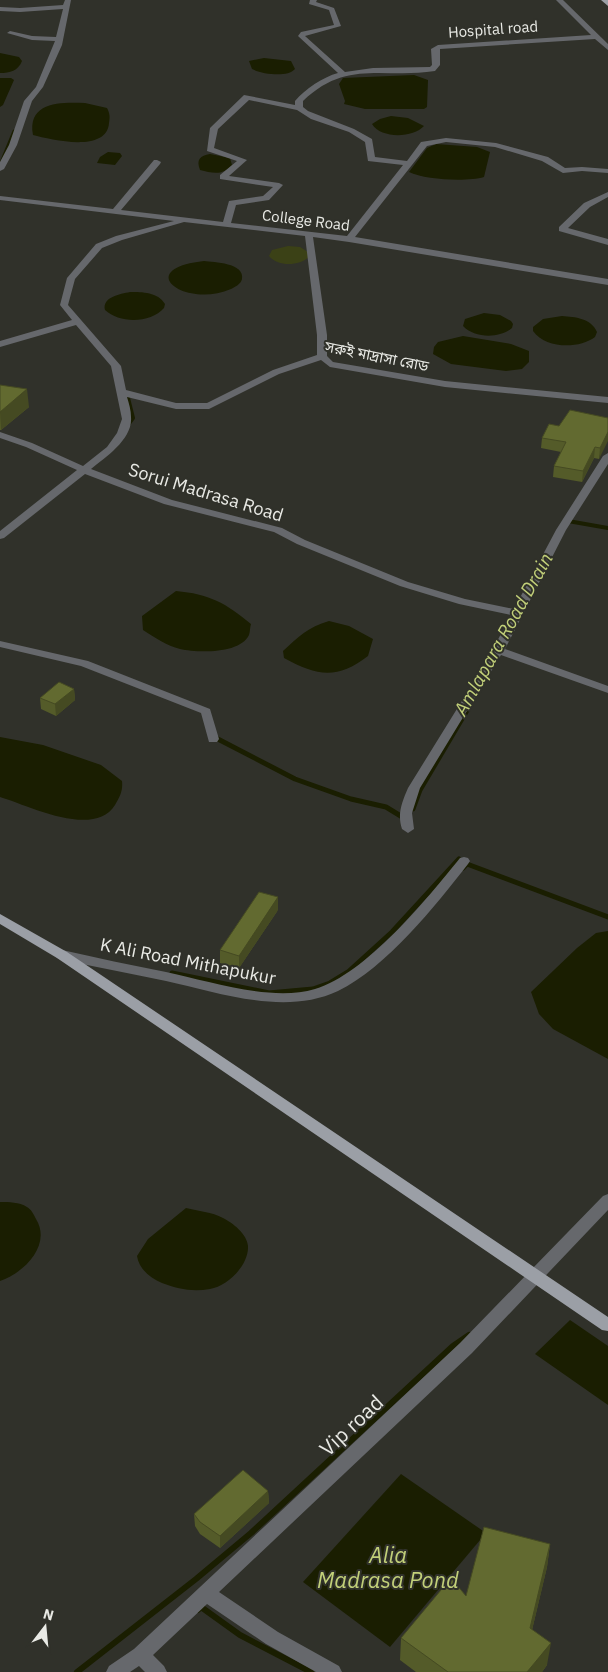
<svg xmlns="http://www.w3.org/2000/svg" width="608" height="1672" font-family="'IBM Plex Sans','Noto Sans Bengali',sans-serif">
	<rect width="100%" height="100%" fill="#30312a"/>
	<path fill="#3b4116" d="M 288,246 L 300,247 L 308,252 L 309,257 C 299,266 278,267 269,256 L 272,250 Z"/>
	<g fill="#1a1e01">
		<path d="M 0,53 L 19,57 L 22,61 C 18,71 10,73 0,73 Z"/>
		<path d="M 264,58 L 291,61 L 295,69 C 287,78 262,74 252,69 L 249,61 Z"/>
		<polygon points="414,75 428,80 427,107 424,109 365,109 344,104 345,101 339,84 343,78"/>
		<polygon points="0,78 11,78 14,80 3,105 0,107"/>
		<path d="M 85,103 L 107,108 C 110,114 110,117 109,123 C 107,153 52,140 33,135 C 27,101 62,102 85,103 Z"/>
		<path d="M 391,116 L 408,118 L 424,126 C 413,138 381,139 372,124 L 380,119 Z"/>
		<path d="M 436,144 L 477,147 L 490,152 L 484,177 C 467,182 425,180 409,172 L 427,148 Z"/>
		<polygon points="108,152 120,153 122,156 115,165 97,163 100,157"/>
		<path d="M 210,154 L 230,158 L 232,165 C 223,176 212,173 200,170 C 196,159 200,156 210,154 Z"/>
		<path d="M 204,261 C 214,262 245,263 242,279 C 241,284 235,287 231,289 C 185,309 132,269 204,261 Z"/>
		<path d="M 130,292 C 142,292 158,292 165,304 L 164,308 C 151,323 120,324 105,310 C 102,297 120,294 130,292 Z"/>
		<path d="M 484,313 L 500,315 L 511,321 L 513,324 L 512,328 C 499,339 474,338 463,326 L 465,319 Z"/>
		<path d="M 562,316 C 575,317 591,318 597,332 L 595,337 C 579,349 546,349 533,331 L 533,327 L 543,319 Z"/>
		<polygon points="463,336 511,344 529,351 529,362 522,369 506,371 451,364 433,354 434,347 438,342"/>
		<path d="M 176,591 C 209,594 226,603 251,624 C 250,627 250,632 249,635 C 240,654 198,653 180,649 C 167,646 154,637 143,630 L 142,616 Z"/>
		<path d="M 329,621 L 349,626 L 373,639 L 368,656 C 337,680 317,676 284,658 L 283,651 C 298,637 308,627 329,621 Z"/>
		<path d="M 0,737 L 43,745 L 101,765 L 122,781 C 123,791 120,796 115,805 C 94,839 27,805 0,797 Z"/>
		<polygon points="608,931 608,1059 553,1029 539,1014 531,992 577,948 596,933"/>
		<path d="M 0,1202 C 9,1202 19,1202 27,1207 C 31,1209 34,1215 36,1219 C 52,1245 24,1273 0,1281 Z"/>
		<path d="M 186,1208 C 198,1211 212,1212 223,1218 C 233,1223 247,1234 248,1246 C 249,1265 228,1286 210,1289 C 192,1292 178,1289 162,1283 C 150,1278 139,1269 137,1256 L 148,1239 Z"/>
		<polygon points="570,1320 608,1346 608,1405 535,1354"/>
		<polygon points="401,1474 486,1533 390,1647 303,1582"/>
	</g>
	<g fill="none" stroke-linecap="round" stroke-linejoin="round">
		<polyline stroke="#1a1e01" stroke-width="3" points="0,165 14,131"/>
		<g stroke="#1a1e01" stroke-width="4">
			<polyline points="127,426 133,418 128,398"/>
			<polyline points="569,518 568,521 608,528"/>
		</g>
		<g stroke="#1a1e01" stroke-width="5">
			<polyline points="214,737 295,779 351,799 386,807 404,818"/>
			<polyline points="413,809 420,790 469,707"/>
			<polyline points="463,868 467,864 608,917"/>
			<polyline points="172,973 269,993 313,989 330,983 348,972 392,932 459,859"/>
		</g>
		<g stroke="#1a1e01" stroke-width="6">
			<polyline points="198,1610 201,1607 240,1635 311,1672"/>
			<polyline points="77,1672 196,1579 251,1533 453,1346 469,1335"/>
		</g>
		<g fill="#66686c" fill-rule="evenodd">
			<polygon points="65,0 71,0 62,45 43,87 32,101 17,145 4,169 0,171 0,162 9,145 24,101 36,87 55,41 32,40 7,33 10,31 32,36 56,37 63,9 20,12 0,11 0,7 20,8 63,5"/>
			<path d="M 310,0 L 317,0 L 316,2 L 334,8 L 341,26 L 305,36 L 345,72 L 373,68 L 430,67 L 432,65 L 431,49 L 438,45 L 591,35 L 556,0 L 563,0 L 608,44 L 608,50 L 595,39 L 440,49 L 440,65 L 435,71 C 384,79 346,59 303,101 L 303,107 L 308,111 L 354,129 L 372,139 L 375,157 L 407,161 L 421,142 L 446,138 L 496,143 L 548,157 L 565,168 L 582,167 L 608,169 L 608,173 L 582,171 L 563,173 L 542,161 L 495,147 L 446,142 L 427,146 L 355,237 L 608,279 L 608,285 L 349,242 L 313,237 L 327,335 L 327,356 L 333,362 L 445,381 L 608,397 L 608,403 L 445,387 L 330,367 L 321,360 L 279,374 L 209,409 L 176,409 L 127,397 C 129,404 131,410 131,417 C 133,439 106,457 91,469 L 172,500 L 282,528 L 305,540 L 408,582 L 465,599 L 514,609 L 556,530 L 603,456 L 608,453 L 608,464 L 566,530 L 505,649 L 608,686 L 608,693 L 501,655 L 420,788 L 412,813 L 414,829 L 408,833 L 402,829 C 397,814 402,802 408,788 L 486,662 L 511,615 L 459,604 L 400,586 L 297,544 L 274,532 L 164,504 L 85,474 L 4,538 L 0,539 L 0,531 L 77,470 L 26,447 L 0,438 L 0,432 L 32,443 L 83,466 L 107,447 L 117,433 L 122,419 L 111,366 L 76,325 L 0,347 L 0,341 L 72,320 L 60,305 L 67,278 L 96,244 L 116,236 L 174,221 L 0,200 L 0,196 L 113,209 L 154,160 L 157,160 L 161,162 L 160,164 L 121,210 L 223,222 L 229,201 L 263,196 L 273,187 L 220,179 L 220,175 L 237,161 L 207,151 L 210,128 L 244,95 L 295,105 L 295,101 C 305,89 323,77 338,73 L 298,36 L 301,32 L 334,25 L 329,10 L 309,4 ZM 249,100 L 297,110 L 311,119 L 349,132 L 365,142 L 368,161 L 403,165 L 347,236 L 231,223 L 236,205 L 269,200 L 283,185 L 279,183 L 229,176 L 247,160 L 214,148 L 218,129 ZM 184,222 L 305,236 L 317,335 L 317,355 L 273,370 L 207,403 L 176,403 L 126,390 L 121,366 L 68,305 L 75,279 L 102,248 L 122,240 Z"/>
			<polygon points="608,192 608,197 590,207 568,228 608,239 608,245 559,231 559,227 584,203"/>
			<polygon points="0,641 88,661 210,709 219,739 217,742 209,742 201,713 81,666 0,647"/>
			<path d="M 464,857 L 468,858 L 470,861 L 468,864 C 436,905 386,968 338,991 C 285,1016 220,993 166,981 C 132,974 97,967 62,960 L 57,958 L 55,955 L 57,952 L 62,950 C 97,958 131,965 166,972 C 209,981 271,1002 315,989 C 366,974 427,899 460,858 Z"/>
			<polygon points="608,1194 608,1210 472,1353 219,1592 278,1632 339,1666 342,1672 316,1672 266,1644 207,1604 153,1655 164,1666 167,1672 145,1672 139,1666 130,1672 106,1672 109,1666 134,1649 460,1343 603,1196"/>
		</g>
		<g fill="#9b9fa6" fill-rule="evenodd">
			<polygon points="601,0 608,0 608,6"/>
			<polygon points="0,914 67,952 608,1317 608,1331 602,1330 57,958 0,924"/>
		</g>
	</g>
	<g fill="#545b29">
		<polygon points="0,385 29,407 1,430 0,430"/>
		<polygon points="608,418 599,459 594,458 582,482 553,477 554,466 561,452 541,448 542,438"/>
		<polygon points="74,689 75,700 56,716 41,709 40,698"/>
		<polygon points="278,910 239,968 220,963 220,950"/>
		<polygon points="268,1491 269,1503 220,1548 200,1534 195,1526 194,1514"/>
		<polygon points="550,1544 547,1567 532,1630 547,1665 542,1672 416,1672 400,1660 401,1638 466,1596"/>
	</g>
	<g fill="#454a22">
		<polygon points="27,389 29,407 1,430 0,412"/>
		<polygon points="608,432 608,441 599,459 600,448"/>
		<polygon points="595,447 594,458 582,482 583,471"/>
		<polygon points="74,689 75,700 56,716 55,704"/>
		<polygon points="278,897 278,910 239,968 239,956"/>
		<polygon points="268,1491 269,1503 220,1548 220,1536"/>
		<polygon points="550,1544 547,1567 527,1651 530,1628"/>
		<polygon points="551,1643 547,1665 542,1672 527,1672"/>
	</g>
	<g fill="#626a30" stroke="#454a22">
		<polygon points="0,385 27,389 0,412"/>
		<polygon points="570,410 608,418 608,432 600,448 595,447 583,471 554,466 566,442 542,438 549,424 559,426"/>
		<polygon points="59,682 74,689 55,704 40,698"/>
		<polygon points="259,892 278,897 239,956 220,950"/>
		<polygon points="243,1470 268,1491 220,1536 200,1522 194,1514"/>
		<polygon points="484,1527 550,1544 530,1628 551,1643 527,1672 448,1672 401,1638 451,1578 466,1596"/>
	</g>
	<g text-anchor="middle" dominant-baseline="central" stroke-width="4" stroke-linejoin="round" paint-order="stroke">
		<g font-size="15" fill="#e9eae5" stroke="#30312a">
			<text transform="translate(493 29) rotate(-4)">Hospital road</text>
			<text transform="translate(306 220) rotate(7)">College Road</text>
			<text transform="translate(377 356) rotate(11)">সরুই মাদ্রাসা রোড</text>
		</g>
		<g font-size="18" fill="#e9eae5" stroke="#30312a">
			<text transform="translate(206 492) rotate(17)">Sorui Madrasa Road</text>
			<text transform="translate(188 961) rotate(11)">K Ali Road Mithapukur</text>
		</g>
		<g font-size="19" font-style="italic" fill="#c2d079" stroke="#30312a">
			<text transform="translate(503 634) rotate(-61)">Amlapara Road Drain</text>
		</g>
		<g font-size="21" fill="#e9eae5" stroke="#30312a">
			<text transform="translate(351 1425) rotate(-43)">Vip road</text>
		</g>
		<g font-size="22" font-style="italic" fill="#c2d079" stroke="#30312a">
			<text x="388" y="1554">Alia<tspan x="388" dy="25">Madrasa Pond</tspan></text>
		</g>
	</g>
	<g transform="translate(45 1627) rotate(16)" stroke="#30312a" stroke-width="4" paint-order="stroke">
	<path d="M0-4L9 19L0 12L-9 19Z" fill="#e9eae5"/>
	<text y="-8" font-size="14" font-weight="bold" text-anchor="middle" fill="#e9eae5">N</text>
	</g>
</svg>
